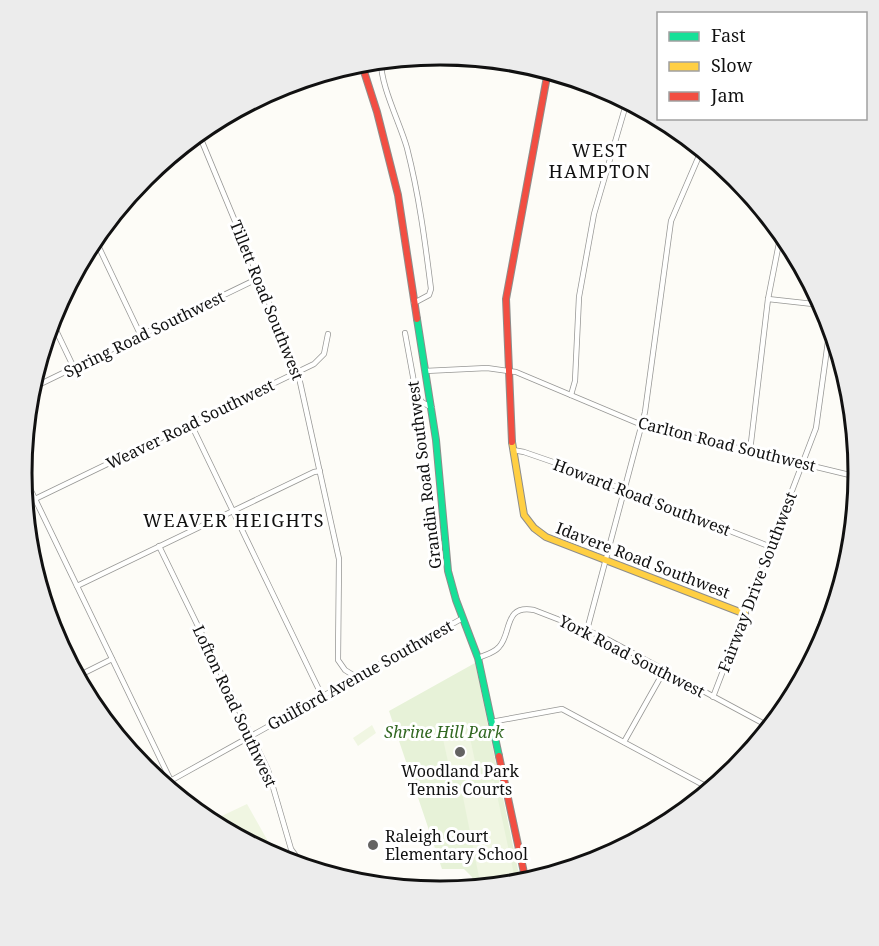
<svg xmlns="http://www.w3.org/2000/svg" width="879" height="946" font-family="'Noto Serif',serif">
	<rect width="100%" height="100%" fill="#fdfcf7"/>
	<polygon fill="#e7f2d8" points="475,663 521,884 475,888 472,877 464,869 442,869 389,711"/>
	<g fill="#f0f6e2">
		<polygon points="372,725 376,733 358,746 353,738"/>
		<polygon points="469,733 476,766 450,771 443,739"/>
		<polygon points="494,781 516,884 481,887 461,787"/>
		<polygon points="247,804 278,859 209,822"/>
	</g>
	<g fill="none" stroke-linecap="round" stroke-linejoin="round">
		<g stroke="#979795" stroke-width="6">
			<g id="street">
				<polyline points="401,58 419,59 438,55"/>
				<path d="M 381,60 C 380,85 400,123 407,148 C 419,195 425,241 431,289 L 429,295 L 414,303"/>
				<polyline points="198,132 281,332 300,382 339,559 338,660 345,670 356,677"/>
				<polyline points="94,237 141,336"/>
				<polyline points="95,238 102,228"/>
				<polyline points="768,299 822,305"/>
				<polyline points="51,320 74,368"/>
				<polyline points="405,333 416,393 422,402 432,408"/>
				<polyline points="425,371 487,368 516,372 642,425 858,477"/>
				<polyline points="30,389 259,278"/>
				<polyline points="571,395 575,381 579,297 594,214 627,101"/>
				<polyline points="191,424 322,696"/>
				<polyline points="513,450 524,452 553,462 771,547"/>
				<polyline points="750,451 768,299 781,233"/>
				<polyline points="21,470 171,781"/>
				<polyline points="35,499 314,364 324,354 328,334"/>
				<polyline points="159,546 268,770 291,849 304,867"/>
				<polyline points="77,586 314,472 320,471"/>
				<polyline points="587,630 645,412 671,221 702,149"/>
				<path d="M 478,658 C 485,655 494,653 499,647 C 512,634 503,604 534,610 L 601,636 L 770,727"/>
				<polyline points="76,677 112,659"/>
				<polyline points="794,693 851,547"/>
				<polyline points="713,697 816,428 830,327"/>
				<polyline points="491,722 562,709 711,789"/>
				<polyline points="624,742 664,671"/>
				<polyline points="163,785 463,618"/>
				<polyline points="612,853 692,805"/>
			</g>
		</g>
		<g stroke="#8e8d8b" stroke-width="8">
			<polyline id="fast" points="417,319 436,440 448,571 456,600 478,658 499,756"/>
		</g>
		<g stroke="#8e8d8b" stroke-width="8">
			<polyline id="slow" points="512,442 524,515 534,528 546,537 745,614"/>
		</g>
		<g stroke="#8e8d8b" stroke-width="8">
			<g id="jam">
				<polyline points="361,62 377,112 398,195 417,319"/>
				<polyline points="512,442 506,299 548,71"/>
				<polyline points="499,756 526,882"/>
			</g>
		</g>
		<use href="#street" stroke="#fffffe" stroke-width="4.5"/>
		<use href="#fast" stroke="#16e098" stroke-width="6"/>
		<use href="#slow" stroke="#ffcf43" stroke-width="6"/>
		<use href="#jam" stroke="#f24e42" stroke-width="6"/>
	</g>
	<g fill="#646362" stroke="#fff" stroke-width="2">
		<circle cx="460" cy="752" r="6"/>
		<circle cx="373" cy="845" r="6"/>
	</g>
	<g text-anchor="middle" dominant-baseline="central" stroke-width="6" stroke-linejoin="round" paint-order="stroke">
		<g font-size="16" fill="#111" stroke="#fff">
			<text transform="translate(267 300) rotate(68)">Tillett Road Southwest</text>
			<text transform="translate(144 334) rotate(-26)">Spring Road Southwest</text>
			<text transform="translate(190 424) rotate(-26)">Weaver Road Southwest</text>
			<text transform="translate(727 444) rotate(14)">Carlton Road Southwest</text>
			<text transform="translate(424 475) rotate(-97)">Grandin Road Southwest</text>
			<text transform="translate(642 497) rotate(21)">Howard Road Southwest</text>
			<text transform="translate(643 560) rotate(21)">Idavere Road Southwest</text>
			<text transform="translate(757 582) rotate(-69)">Fairway Drive Southwest</text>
			<text transform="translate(632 656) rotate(27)">York Road Southwest</text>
			<text transform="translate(360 675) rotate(-29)">Guilford Avenue Southwest</text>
			<text transform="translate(235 706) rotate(65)">Lofton Road Southwest</text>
		</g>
		<g font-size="16" font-style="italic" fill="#326822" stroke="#fff">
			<text x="444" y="732">Shrine Hill Park</text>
		</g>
		<g font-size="16" fill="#111" stroke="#fff">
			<text x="460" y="771">Woodland Park<tspan x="460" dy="18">Tennis Courts</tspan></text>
			<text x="385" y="836" text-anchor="start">Raleigh Court<tspan x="385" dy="18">Elementary School</tspan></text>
		</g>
		<g font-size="18" letter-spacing="1.5" fill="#111" stroke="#fff">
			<text x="600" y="150">WEST<tspan x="600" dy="21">HAMPTON</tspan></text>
			<text x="234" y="520">WEAVER HEIGHTS</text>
		</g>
	</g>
	<path d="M0 0H879V946H0ZM32 473a408 408 0 1 1 816 0a408 408 0 1 1-816 0Z" fill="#ececec" fill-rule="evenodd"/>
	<path fill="none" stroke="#111" stroke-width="3" d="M32 473a408 408 0 1 1 816 0a408 408 0 1 1-816 0Z"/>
	<rect x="657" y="12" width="210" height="108" fill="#ffffff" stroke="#a0a0a0" stroke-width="1.5"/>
	<rect x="669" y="32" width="30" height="9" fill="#16e098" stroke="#a0a0a0" stroke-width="1.5"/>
	<text x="711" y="42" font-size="18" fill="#111111">Fast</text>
	<rect x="669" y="62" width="30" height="9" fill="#ffcf43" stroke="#a0a0a0" stroke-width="1.5"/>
	<text x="711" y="72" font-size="18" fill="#111111">Slow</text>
	<rect x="669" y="92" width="30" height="9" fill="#f24e42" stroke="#a0a0a0" stroke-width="1.5"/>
	<text x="711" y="102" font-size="18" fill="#111111">Jam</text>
</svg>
